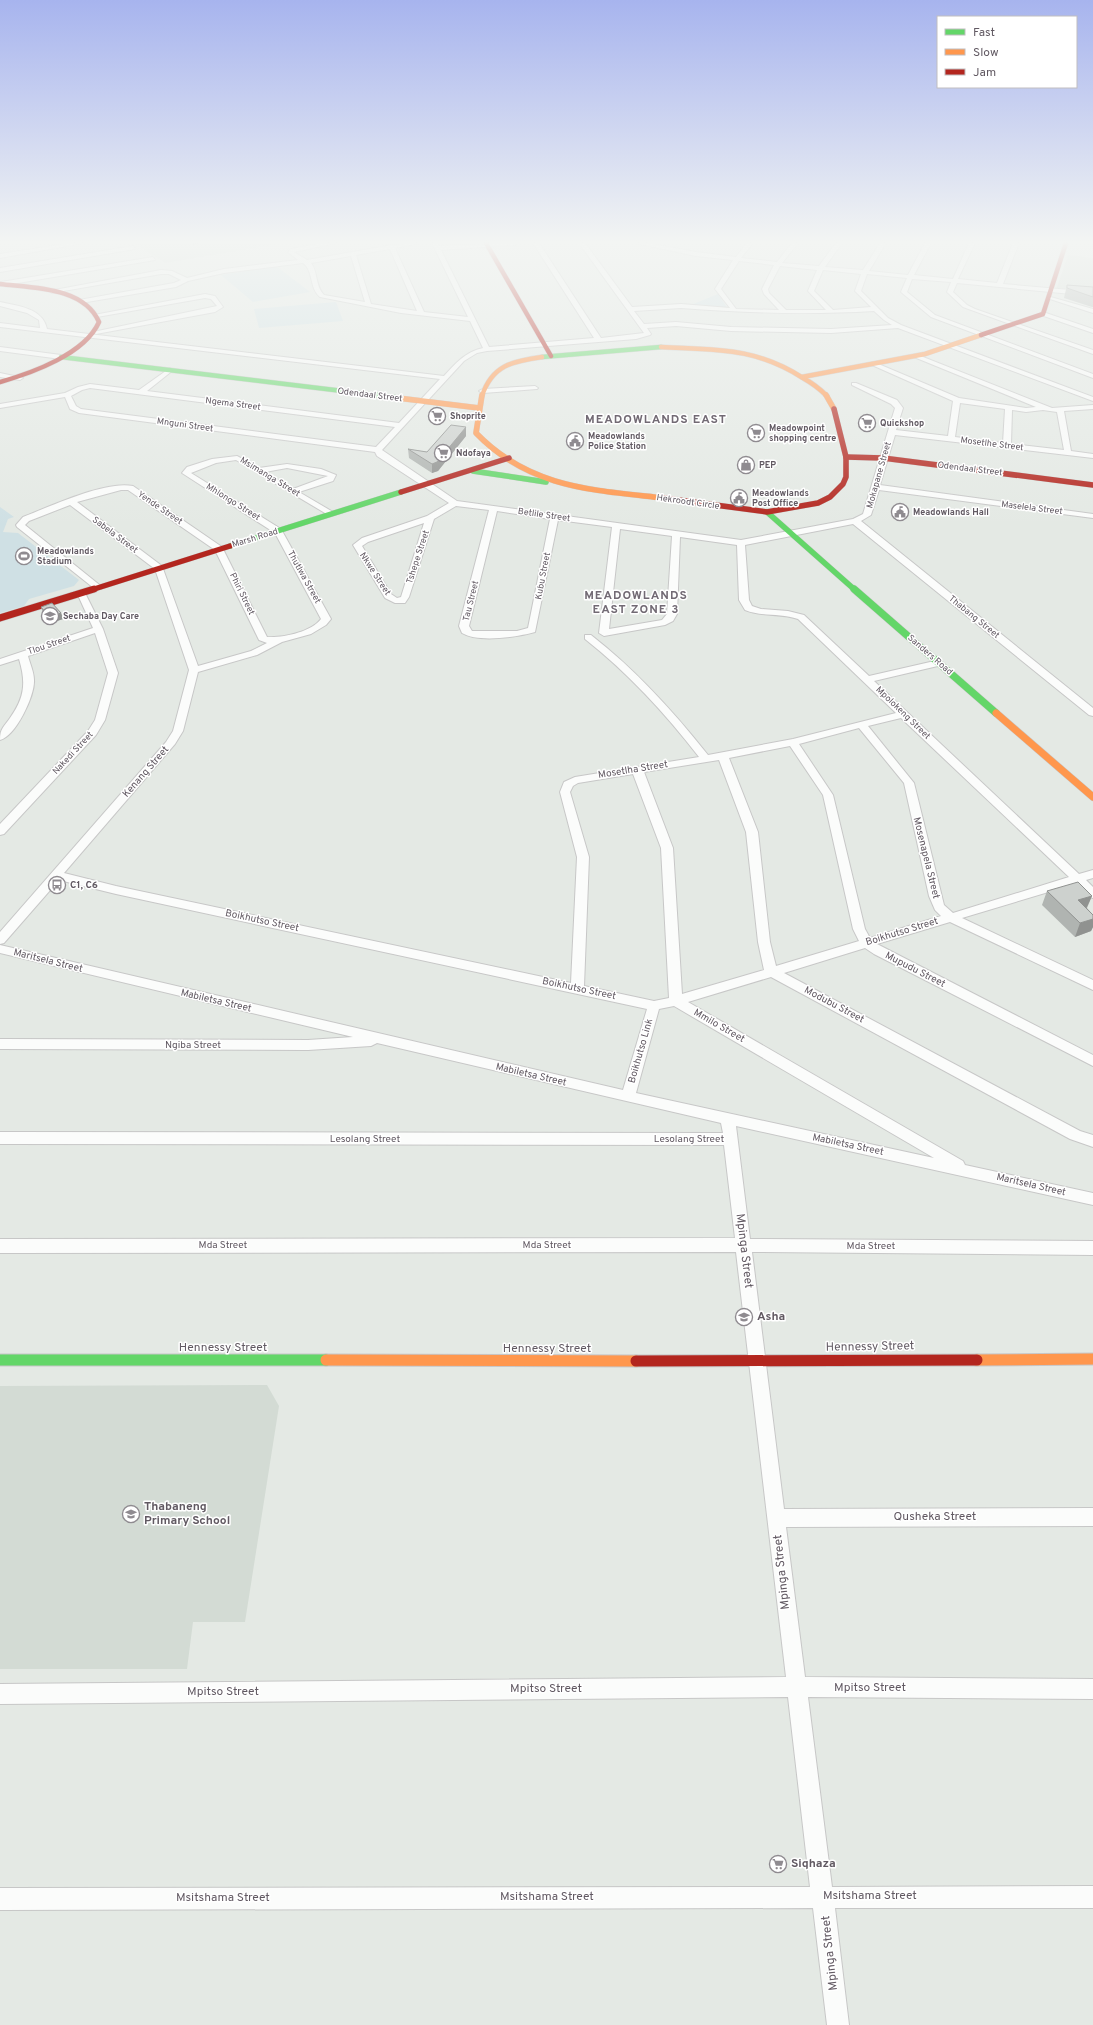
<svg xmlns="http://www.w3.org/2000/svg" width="1093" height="2025" font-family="Overpass,sans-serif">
	<rect width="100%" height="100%" fill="#e4e9e4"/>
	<g fill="#d3dbd4">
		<polygon points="134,243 278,243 278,244 165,263"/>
		<polygon points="1068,255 1093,258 1093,293 1056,290"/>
		<polygon points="267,1385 279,1406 245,1622 193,1622 187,1669 0,1669 0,1386"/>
	</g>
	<g fill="#cfe0e4">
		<polygon points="276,266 310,292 253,302 221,275"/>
		<polygon points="718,294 728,309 691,305"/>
		<polygon points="336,302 343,321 259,328 254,309"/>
		<polygon points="0,507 14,517 8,519 3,532 18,533 79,580 74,586 29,599 24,606 0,613"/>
	</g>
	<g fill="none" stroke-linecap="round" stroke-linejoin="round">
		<g stroke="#c7c7c7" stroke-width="2">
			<g id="street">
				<polygon points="71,243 84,243 0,258 0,254"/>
				<path d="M 323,243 L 336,243 L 294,252 L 307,260 L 392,245 L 420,243 L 395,248 L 424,312 L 468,317 L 432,243 L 438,243 L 439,246 L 518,243 L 515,245 L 441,250 L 489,347 L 594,338 L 533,243 L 539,243 L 601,338 L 644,333 L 579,243 L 585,243 L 632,307 L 681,304 L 730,308 L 715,289 L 733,260 L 696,256 L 635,243 L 647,243 L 696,252 L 736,257 L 747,243 L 753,243 L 741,258 L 777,262 L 792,243 L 798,243 L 782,263 L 819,266 L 836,243 L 842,243 L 825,267 L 863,270 L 880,243 L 886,243 L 869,271 L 908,275 L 925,243 L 931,243 L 914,275 L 953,279 L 969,243 L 975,243 L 958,279 L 997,283 L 1013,243 L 1019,243 L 1003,284 L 1093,292 L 1093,296 L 957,283 L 953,292 L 967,305 L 975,309 L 1093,350 L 1093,354 L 963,307 L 947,292 L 951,282 L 912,279 L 907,292 L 935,315 L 1093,374 L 1093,378 L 931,317 L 901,292 L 907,278 L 867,274 L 861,291 L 888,318 L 901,325 L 1093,397 L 1093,401 L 898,328 L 831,333 L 731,331 L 676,326 L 647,328 L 651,334 L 650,335 L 636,339 L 487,351 L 477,353 L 464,361 L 382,450 L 457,501 L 741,540 L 853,519 L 863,514 L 895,408 L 891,404 L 852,385 L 852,383 L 856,383 L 897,400 L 903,408 L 896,430 L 948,436 L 953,401 L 872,365 L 872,363 L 876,363 L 959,398 L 1026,408 L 1036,407 L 914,357 L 914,355 L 918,355 L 1052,408 L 1093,405 L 1093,409 L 1064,411 L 1071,451 L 1093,454 L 1093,458 L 895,435 L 880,485 L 1093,514 L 1093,518 L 879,490 L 871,515 L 861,521 L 1093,708 L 1093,716 L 1089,715 L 853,524 L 745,545 L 749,600 L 752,606 L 761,609 L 788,611 L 804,615 L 869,676 L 939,660 L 942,661 L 942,665 L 874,681 L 1079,874 L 1093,870 L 1093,878 L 1086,880 L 1093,887 L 1093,898 L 1089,897 L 1075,884 L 962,918 L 1093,980 L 1093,990 L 950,922 L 877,944 L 1093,1055 L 1093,1066 L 874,954 L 865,948 L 784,973 L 1080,1131 L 1093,1135 L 1093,1147 L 1070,1139 L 771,977 L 688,1002 L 963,1161 L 965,1165 L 1093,1193 L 1093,1205 L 736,1126 L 750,1239 L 1093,1241 L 1093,1255 L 752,1252 L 784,1509 L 1093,1508 L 1093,1526 L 786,1527 L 805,1677 L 1093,1679 L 1093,1699 L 808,1697 L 832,1887 L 1093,1886 L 1093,1908 L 835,1908 L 849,2025 L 827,2025 L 813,1908 L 0,1910 L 0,1888 L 810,1887 L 788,1697 L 0,1704 L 0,1684 L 786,1677 L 736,1252 L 0,1253 L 0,1239 L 735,1238 L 724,1145 L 0,1144 L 0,1132 L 723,1133 L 721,1123 L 377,1043 L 371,1046 L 308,1050 L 0,1049 L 0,1039 L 308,1040 L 353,1037 L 0,953 L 0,945 L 623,1090 L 647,1009 L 116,894 L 59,880 L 4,943 L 0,944 L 0,932 L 166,742 L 173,731 L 189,670 L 155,569 L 70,505 L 29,521 L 25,525 L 102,587 L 101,589 L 95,589 L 17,527 L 16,525 L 23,517 C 49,507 106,480 133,486 L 222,547 L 267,637 C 283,638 311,632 321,619 L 275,533 L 182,473 L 187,467 L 212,459 L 237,456 L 259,468 L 287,464 L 321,469 L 336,475 L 333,481 L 299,492 L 333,512 L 334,514 L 330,516 L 236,460 L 216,463 L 191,473 L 281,529 L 331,619 L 326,625 L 311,634 L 282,642 L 257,655 L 198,672 L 183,731 L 175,744 L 64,873 L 116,886 L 571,983 L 577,857 L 560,792 L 564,782 L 575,777 L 699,757 C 665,713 628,673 585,639 L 585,635 L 591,635 C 636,670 673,711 708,755 L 793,739 L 896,713 L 798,619 C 781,613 762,617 745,610 L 739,600 L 737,545 L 680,537 L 677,614 L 673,621 L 665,625 L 604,636 L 599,633 L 612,527 L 558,520 L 535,632 C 518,637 478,643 462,633 L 459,626 L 489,510 L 456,506 L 434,519 L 409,597 L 405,603 L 395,603 L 385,598 L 353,545 L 362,538 L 427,516 L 449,503 L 377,456 L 375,452 L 79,413 L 70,409 L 65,397 L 0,408 L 0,404 L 65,393 L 78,387 L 90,384 L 139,390 L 170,368 L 173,370 L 172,371 L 147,391 L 399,423 L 440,379 L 0,327 L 0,323 L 40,328 L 39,320 L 27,313 L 0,306 L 0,302 C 18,306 43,308 47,329 L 444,376 C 456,363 465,352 483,348 L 470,321 L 401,313 L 320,297 C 309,288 314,271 303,263 L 224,273 L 188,281 L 176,287 L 81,303 L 79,302 L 79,300 L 174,283 L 181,280 L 169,274 L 161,274 L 52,293 L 49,291 L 161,270 L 172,271 L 187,278 L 224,269 L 298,260 L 288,252 L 291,249 ZM 390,249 L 417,311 L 371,304 L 356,255 ZM 351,256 L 365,302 L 324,295 C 315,286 318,272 311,263 ZM 739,261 L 774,265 L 762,289 L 764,294 L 779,310 L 736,309 L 721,289 ZM 780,266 L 817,270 L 808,291 L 826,310 L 786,310 L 769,293 L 768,289 ZM 823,270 L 861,274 L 855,291 L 871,307 L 833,310 L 814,291 ZM 681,308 C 747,313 808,315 874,311 L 884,320 L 892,325 L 831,329 L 731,327 L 676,322 L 644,324 L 634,311 ZM 90,388 L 395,427 L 376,447 L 81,409 L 76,406 L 71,396 L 82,390 ZM 960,403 L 1005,409 L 1003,443 L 955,437 ZM 1012,410 L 1026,412 L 1043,410 L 1057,412 L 1064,450 L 1011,444 ZM 287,468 L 328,476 L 293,489 L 265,472 ZM 121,490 L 128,490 L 215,550 L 259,640 L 267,643 L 251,651 L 198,666 L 162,566 L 77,502 ZM 497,511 L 550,519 L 528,628 L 517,631 L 472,631 L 469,626 ZM 424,523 L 401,597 L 397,598 L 391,594 L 362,546 L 368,542 ZM 620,529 L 672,536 L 667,614 L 662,620 L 609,629 ZM 901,718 L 1069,877 L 953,913 L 944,905 L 914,783 L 868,726 ZM 859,728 L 904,783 L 929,896 L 935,910 L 941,916 L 870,938 L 865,929 L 833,795 L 799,744 ZM 790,746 L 823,795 L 853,929 L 859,941 L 776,966 L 770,942 L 758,832 L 729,758 ZM 719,760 L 746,832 L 758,942 L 764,970 L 682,994 L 673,848 L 644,772 ZM 633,774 L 661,848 L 669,998 L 654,1001 L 584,986 L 589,857 L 570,792 L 573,786 L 578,783 ZM 674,1006 L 934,1158 L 636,1093 L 659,1009 Z"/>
				<polygon points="133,246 135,249 0,272 0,268"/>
				<polygon points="153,257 155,260 0,286 1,282"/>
				<polygon points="205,294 215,296 223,307 215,312 96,334 93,332 217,306 211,299 205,298 97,317 94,315"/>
				<polygon points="1047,296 1093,309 1093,313 1047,298"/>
				<polygon points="1043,312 1093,329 1093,333 1041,315 1041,313"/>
				<polygon points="0,347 61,355 64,357 61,359 0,351"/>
				<polygon points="0,373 23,378 20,380 0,377"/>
				<polygon points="535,386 538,388 537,389 483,393 479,391 483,389"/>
				<path d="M 81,590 L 85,593 L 103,629 L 118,673 L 105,720 L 96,735 L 4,834 L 0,835 L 0,824 L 88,731 L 95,720 L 108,673 L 95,633 L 28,656 C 30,664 34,672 34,680 C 35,695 16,736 0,740 C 0,728 4,727 10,718 C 25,697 26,682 19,659 L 0,665 L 0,659 L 93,628 L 77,593 Z"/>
			</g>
		</g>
		<g stroke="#c7c6c7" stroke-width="5.5">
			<g id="fast-far3">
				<polyline points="61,357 384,396"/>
				<polyline points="542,357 661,347"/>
			</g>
		</g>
		<g stroke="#c7c6c7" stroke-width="6">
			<g id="fast-far2">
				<polyline points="376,395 398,398"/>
				<polyline points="473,471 546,482"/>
				<polyline points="767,512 855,590"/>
				<polyline points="230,546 401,492"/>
			</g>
		</g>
		<g stroke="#c7c6c7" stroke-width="8">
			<polyline id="fast-far1" points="854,589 996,713"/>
		</g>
		<g stroke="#c7c6c7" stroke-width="13">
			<polyline id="fast" points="0,1360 326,1360"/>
		</g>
		<g stroke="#c7c6c7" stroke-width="5.5">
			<g id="slow-far3">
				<path d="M 661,347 C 716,350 755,347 803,378 C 812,383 820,389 827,396"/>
				<polyline points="802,377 925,354 981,335"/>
				<path d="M 482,396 C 492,365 513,361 542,357"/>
			</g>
		</g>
		<g stroke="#c7c6c7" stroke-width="6">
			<g id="slow-far2">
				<path d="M 482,395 L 476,433 C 529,488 592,490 663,498"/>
				<polyline points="826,395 834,409"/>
				<polyline points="398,398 479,408"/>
			</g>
		</g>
		<g stroke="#c7c6c7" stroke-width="8">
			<polyline id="slow-far1" points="996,713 1093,797"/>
		</g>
		<g stroke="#c7c6c7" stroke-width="13">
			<g id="slow">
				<polyline points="326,1360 636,1361"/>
				<polyline points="977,1360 1093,1359"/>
			</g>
		</g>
		<g stroke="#c7c6c7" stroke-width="5.5">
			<g id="jam-far3">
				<polyline points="486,243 551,356"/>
				<path d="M 0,284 C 33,288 84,287 99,322 C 85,354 32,373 0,382"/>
				<polyline points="981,335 1043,314 1066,243"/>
			</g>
		</g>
		<g stroke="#c7c6c7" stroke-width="6">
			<g id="jam-far2">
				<polyline points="846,457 883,458 1093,485"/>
				<polyline points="401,492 509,458"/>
				<polyline points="663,498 767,512 818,503 830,497 843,484 846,477 846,457 834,409"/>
				<polyline points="91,590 230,546"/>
			</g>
		</g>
		<g stroke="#c7c6c7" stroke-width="8">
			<polyline id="jam-far1" points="0,618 94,589"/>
		</g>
		<g stroke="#c7c6c7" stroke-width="13">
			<polyline id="jam" points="636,1361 977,1360"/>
		</g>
		<use href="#street" fill="#fbfcfb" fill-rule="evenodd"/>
		<use href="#fast-far3" stroke="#63d668" stroke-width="4.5"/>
		<use href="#fast-far2" stroke="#63d668" stroke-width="5.5"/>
		<use href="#fast-far1" stroke="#63d668" stroke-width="7"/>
		<use href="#fast" stroke="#63d668" stroke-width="11"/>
		<use href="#slow-far3" stroke="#ff974d" stroke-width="4.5"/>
		<use href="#slow-far2" stroke="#ff974d" stroke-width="5.5"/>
		<use href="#slow-far1" stroke="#ff974d" stroke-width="7"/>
		<use href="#slow" stroke="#ff974d" stroke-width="11"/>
		<use href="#jam-far3" stroke="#b3261e" stroke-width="4.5"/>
		<use href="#jam-far2" stroke="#b3261e" stroke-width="5.5"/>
		<use href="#jam-far1" stroke="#b3261e" stroke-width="7"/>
		<use href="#jam" stroke="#b3261e" stroke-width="11"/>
	</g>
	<g fill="#b0b4b1">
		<polygon points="187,243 200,243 193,245"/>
		<polygon points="1067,285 1093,287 1093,307 1092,307 1064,298"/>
		<polygon points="466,427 466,436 438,471 432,473 409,458 408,449 427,452"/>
		<polygon points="41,607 61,613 63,619 51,623 43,613"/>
		<polygon points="1047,891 1092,896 1087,908 1093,915 1093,927 1091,931 1075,937 1042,905"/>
	</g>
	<g fill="#909290">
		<polygon points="193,243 200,243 193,245"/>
		<polygon points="466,427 466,436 438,471 432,473 432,464"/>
		<polygon points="61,613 63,619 51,623 49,617"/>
		<polygon points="1092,896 1086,909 1078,900"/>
		<polygon points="1093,919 1093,927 1091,931 1075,937 1080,923"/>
	</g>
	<g fill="#cdd1ce" stroke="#909290">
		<polygon points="1067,285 1093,287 1093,297 1067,288"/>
		<polygon points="451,425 466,427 437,462 432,464 408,449 427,452"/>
		<polygon points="52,603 61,613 49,617 41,607"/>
		<polygon points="1078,882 1092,896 1078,900 1093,915 1093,919 1080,923 1047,891"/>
	</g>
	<linearGradient id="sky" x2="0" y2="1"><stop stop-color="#a7b4ee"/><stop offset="0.46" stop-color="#f3f5f3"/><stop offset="1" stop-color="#f3f5f3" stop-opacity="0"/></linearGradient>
	<rect width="1093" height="526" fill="url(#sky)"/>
	<defs>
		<g id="supermarket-ring" transform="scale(0.9)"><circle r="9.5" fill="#fff" stroke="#8f8b90" stroke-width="1.5"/><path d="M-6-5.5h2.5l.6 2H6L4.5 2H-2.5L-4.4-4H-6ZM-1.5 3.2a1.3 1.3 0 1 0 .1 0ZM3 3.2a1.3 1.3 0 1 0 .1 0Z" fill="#8f8b90"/></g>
		<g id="civic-ring" transform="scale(0.9)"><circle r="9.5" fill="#fff" stroke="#8f8b90" stroke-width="1.5"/><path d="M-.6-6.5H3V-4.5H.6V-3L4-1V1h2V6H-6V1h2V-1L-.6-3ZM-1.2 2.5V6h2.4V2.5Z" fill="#8f8b90"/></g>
		<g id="shop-ring" transform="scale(0.9)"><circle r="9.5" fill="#fff" stroke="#8f8b90" stroke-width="1.5"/><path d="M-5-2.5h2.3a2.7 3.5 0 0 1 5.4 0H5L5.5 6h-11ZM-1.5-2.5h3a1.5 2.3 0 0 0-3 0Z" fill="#8f8b90"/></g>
		<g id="stadium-ring" transform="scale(0.9)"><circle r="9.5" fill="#fff" stroke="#8f8b90" stroke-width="1.5"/><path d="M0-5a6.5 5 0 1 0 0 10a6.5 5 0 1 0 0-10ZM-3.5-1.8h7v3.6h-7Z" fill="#8f8b90"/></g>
		<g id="school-ring" transform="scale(0.9)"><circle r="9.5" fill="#fff" stroke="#8f8b90" stroke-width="1.5"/><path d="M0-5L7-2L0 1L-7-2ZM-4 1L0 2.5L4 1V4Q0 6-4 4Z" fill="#8f8b90"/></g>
		<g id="bus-ring" transform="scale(0.9)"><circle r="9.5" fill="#fff" stroke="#8f8b90" stroke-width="1.5"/><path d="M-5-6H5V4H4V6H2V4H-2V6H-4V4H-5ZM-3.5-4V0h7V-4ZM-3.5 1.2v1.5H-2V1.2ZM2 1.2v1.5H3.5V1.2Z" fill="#8f8b90"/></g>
	</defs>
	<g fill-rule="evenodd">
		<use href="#supermarket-ring" x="437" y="416"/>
		<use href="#supermarket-ring" x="867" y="423"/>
		<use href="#supermarket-ring" x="756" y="433"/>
		<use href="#civic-ring" x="575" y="441"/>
		<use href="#supermarket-ring" x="443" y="453"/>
		<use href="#shop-ring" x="746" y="465"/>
		<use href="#civic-ring" x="739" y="498"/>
		<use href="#civic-ring" x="900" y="512"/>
		<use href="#stadium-ring" x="24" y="556"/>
		<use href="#school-ring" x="50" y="616"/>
		<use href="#bus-ring" x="57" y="885"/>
		<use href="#school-ring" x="744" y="1317"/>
		<use href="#school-ring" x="131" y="1514"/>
		<use href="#supermarket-ring" x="778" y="1864"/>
	</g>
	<g text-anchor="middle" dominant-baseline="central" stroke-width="3" stroke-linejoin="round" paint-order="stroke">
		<g font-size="9" fill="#615962" stroke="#fff">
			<text transform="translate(370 395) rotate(7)">Odendaal Street</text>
			<text transform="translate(233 404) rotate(7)">Ngema Street</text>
			<text transform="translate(185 425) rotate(8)">Mnguni Street</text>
			<text transform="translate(992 444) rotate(7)">Mosetlhe Street</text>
			<text transform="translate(970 469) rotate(7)">Odendaal Street</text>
			<text transform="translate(879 475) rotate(-74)">Mokapane Street</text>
			<text transform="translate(270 477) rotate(31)">Msimanga Street</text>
			<text transform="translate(233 502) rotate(32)">Mhlongo Street</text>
			<text transform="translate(688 502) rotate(8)">Hekroodt Circle</text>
			<text transform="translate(160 508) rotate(34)">Yende Street</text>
			<text transform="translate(1032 508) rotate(7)">Maselela Street</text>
			<text transform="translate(544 515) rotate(8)">Betlile Street</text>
			<text transform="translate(115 535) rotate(37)">Sabela Street</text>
			<text transform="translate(255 538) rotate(-17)">Marsh Road</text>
			<text transform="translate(418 557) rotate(-72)">Tshepe Street</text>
			<text transform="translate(375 574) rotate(57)">Nkwe Street</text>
			<text transform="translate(543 576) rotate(-79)">Kubu Street</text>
			<text transform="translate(304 577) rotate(61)">Thutlwa Street</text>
			<text transform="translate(242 594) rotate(64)">Phiri Street</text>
			<text transform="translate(471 601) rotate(-76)">Tau Street</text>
			<text transform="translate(974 617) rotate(39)">Thabang Street</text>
			<text transform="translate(49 645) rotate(-19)">Tlou Street</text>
			<text transform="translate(930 655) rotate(41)">Sanders Road</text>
			<text transform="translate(903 713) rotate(44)">Mpolokeng Street</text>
			<text transform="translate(73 753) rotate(-47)">Nakedi Street</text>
		</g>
		<g font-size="9" font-weight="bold" fill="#615962" stroke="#fff" text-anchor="start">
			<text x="450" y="416">Shoprite</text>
			<text x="880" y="423">Quickshop</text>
			<text x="769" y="428">Meadowpoint<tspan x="769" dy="10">shopping centre</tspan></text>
			<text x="588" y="436">Meadowlands<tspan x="588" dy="10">Police Station</tspan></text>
			<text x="456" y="453">Ndofaya</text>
			<text x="759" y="465">PEP</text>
			<text x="752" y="493">Meadowlands<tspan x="752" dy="10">Post Office</tspan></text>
			<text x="913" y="512">Meadowlands Hall</text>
			<text x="37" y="551">Meadowlands<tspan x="37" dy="10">Stadium</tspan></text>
			<text x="63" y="616">Sechaba Day Care</text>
		</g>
		<g font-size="10" fill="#615962" stroke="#fff">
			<text transform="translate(633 770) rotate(-9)">Mosetlha Street</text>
			<text transform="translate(146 772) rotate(-49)">Kenang Street</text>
			<text transform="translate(926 858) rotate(76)">Mosenapela Street</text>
			<text transform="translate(262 921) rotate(12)">Boikhutso Street</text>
			<text transform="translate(902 932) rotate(-17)">Boikhutso Street</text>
			<text transform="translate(48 961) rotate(14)">Maritsela Street</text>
			<text transform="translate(915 970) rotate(27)">Mupudu Street</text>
			<text transform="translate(579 989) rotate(12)">Boikhutso Street</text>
			<text transform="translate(216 1001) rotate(13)">Mabiletsa Street</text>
			<text transform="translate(834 1005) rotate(28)">Modubu Street</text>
			<text transform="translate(719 1026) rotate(30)">Mmilo Street</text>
			<text x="193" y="1045">Ngiba Street</text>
			<text transform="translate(641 1051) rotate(-74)">Boikhutso Link</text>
			<text transform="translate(531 1075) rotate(13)">Mabiletsa Street</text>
			<text x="365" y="1139">Lesolang Street</text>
			<text x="689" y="1139">Lesolang Street</text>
			<text transform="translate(848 1145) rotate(12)">Mabiletsa Street</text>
			<text transform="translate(1031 1185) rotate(13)">Maritsela Street</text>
			<text x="223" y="1245">Mda Street</text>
			<text x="547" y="1245">Mda Street</text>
			<text x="871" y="1246">Mda Street</text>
		</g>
		<g font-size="10" font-weight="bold" fill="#615962" stroke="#fff" text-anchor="start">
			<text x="70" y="885">C1, C6</text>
		</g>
		<g font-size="12" font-weight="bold" letter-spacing="1" fill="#726a74" stroke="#fff">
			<text x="656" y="420">MEADOWLANDS EAST</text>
			<text x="636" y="596">MEADOWLANDS<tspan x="636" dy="14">EAST ZONE 3</tspan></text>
		</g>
		<g font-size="12" fill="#615962" stroke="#fff">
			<text transform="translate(744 1251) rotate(83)">Mpinga Street</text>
			<text transform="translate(870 1347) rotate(-1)">Hennessy Street</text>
			<text x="223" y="1348">Hennessy Street</text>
			<text x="547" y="1349">Hennessy Street</text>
			<text x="935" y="1517">Qusheka Street</text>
			<text transform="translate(782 1572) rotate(-96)">Mpinga Street</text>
			<text x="870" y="1688">Mpitso Street</text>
			<text x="546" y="1689">Mpitso Street</text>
			<text x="223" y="1692">Mpitso Street</text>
			<text x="870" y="1896">Msitshama Street</text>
			<text x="547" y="1897">Msitshama Street</text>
			<text x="223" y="1898">Msitshama Street</text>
			<text transform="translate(830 1953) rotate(-96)">Mpinga Street</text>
		</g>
		<g font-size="12" font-weight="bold" fill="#615962" stroke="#fff" text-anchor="start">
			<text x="757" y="1317">Asha</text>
			<text x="144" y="1507">Thabaneng<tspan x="144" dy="14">Primary School</tspan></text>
			<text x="791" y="1864">Siqhaza</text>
		</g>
	</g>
	<rect x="937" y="16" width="140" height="72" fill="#ffffff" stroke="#c0bdc0"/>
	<rect x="945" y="29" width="20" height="6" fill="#63d668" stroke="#c0bdc0"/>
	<text x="973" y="36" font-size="12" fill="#615962">Fast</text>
	<rect x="945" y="49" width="20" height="6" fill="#ff974d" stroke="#c0bdc0"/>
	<text x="973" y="56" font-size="12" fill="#615962">Slow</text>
	<rect x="945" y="69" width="20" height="6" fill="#b3261e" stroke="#c0bdc0"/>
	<text x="973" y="76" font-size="12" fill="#615962">Jam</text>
</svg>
